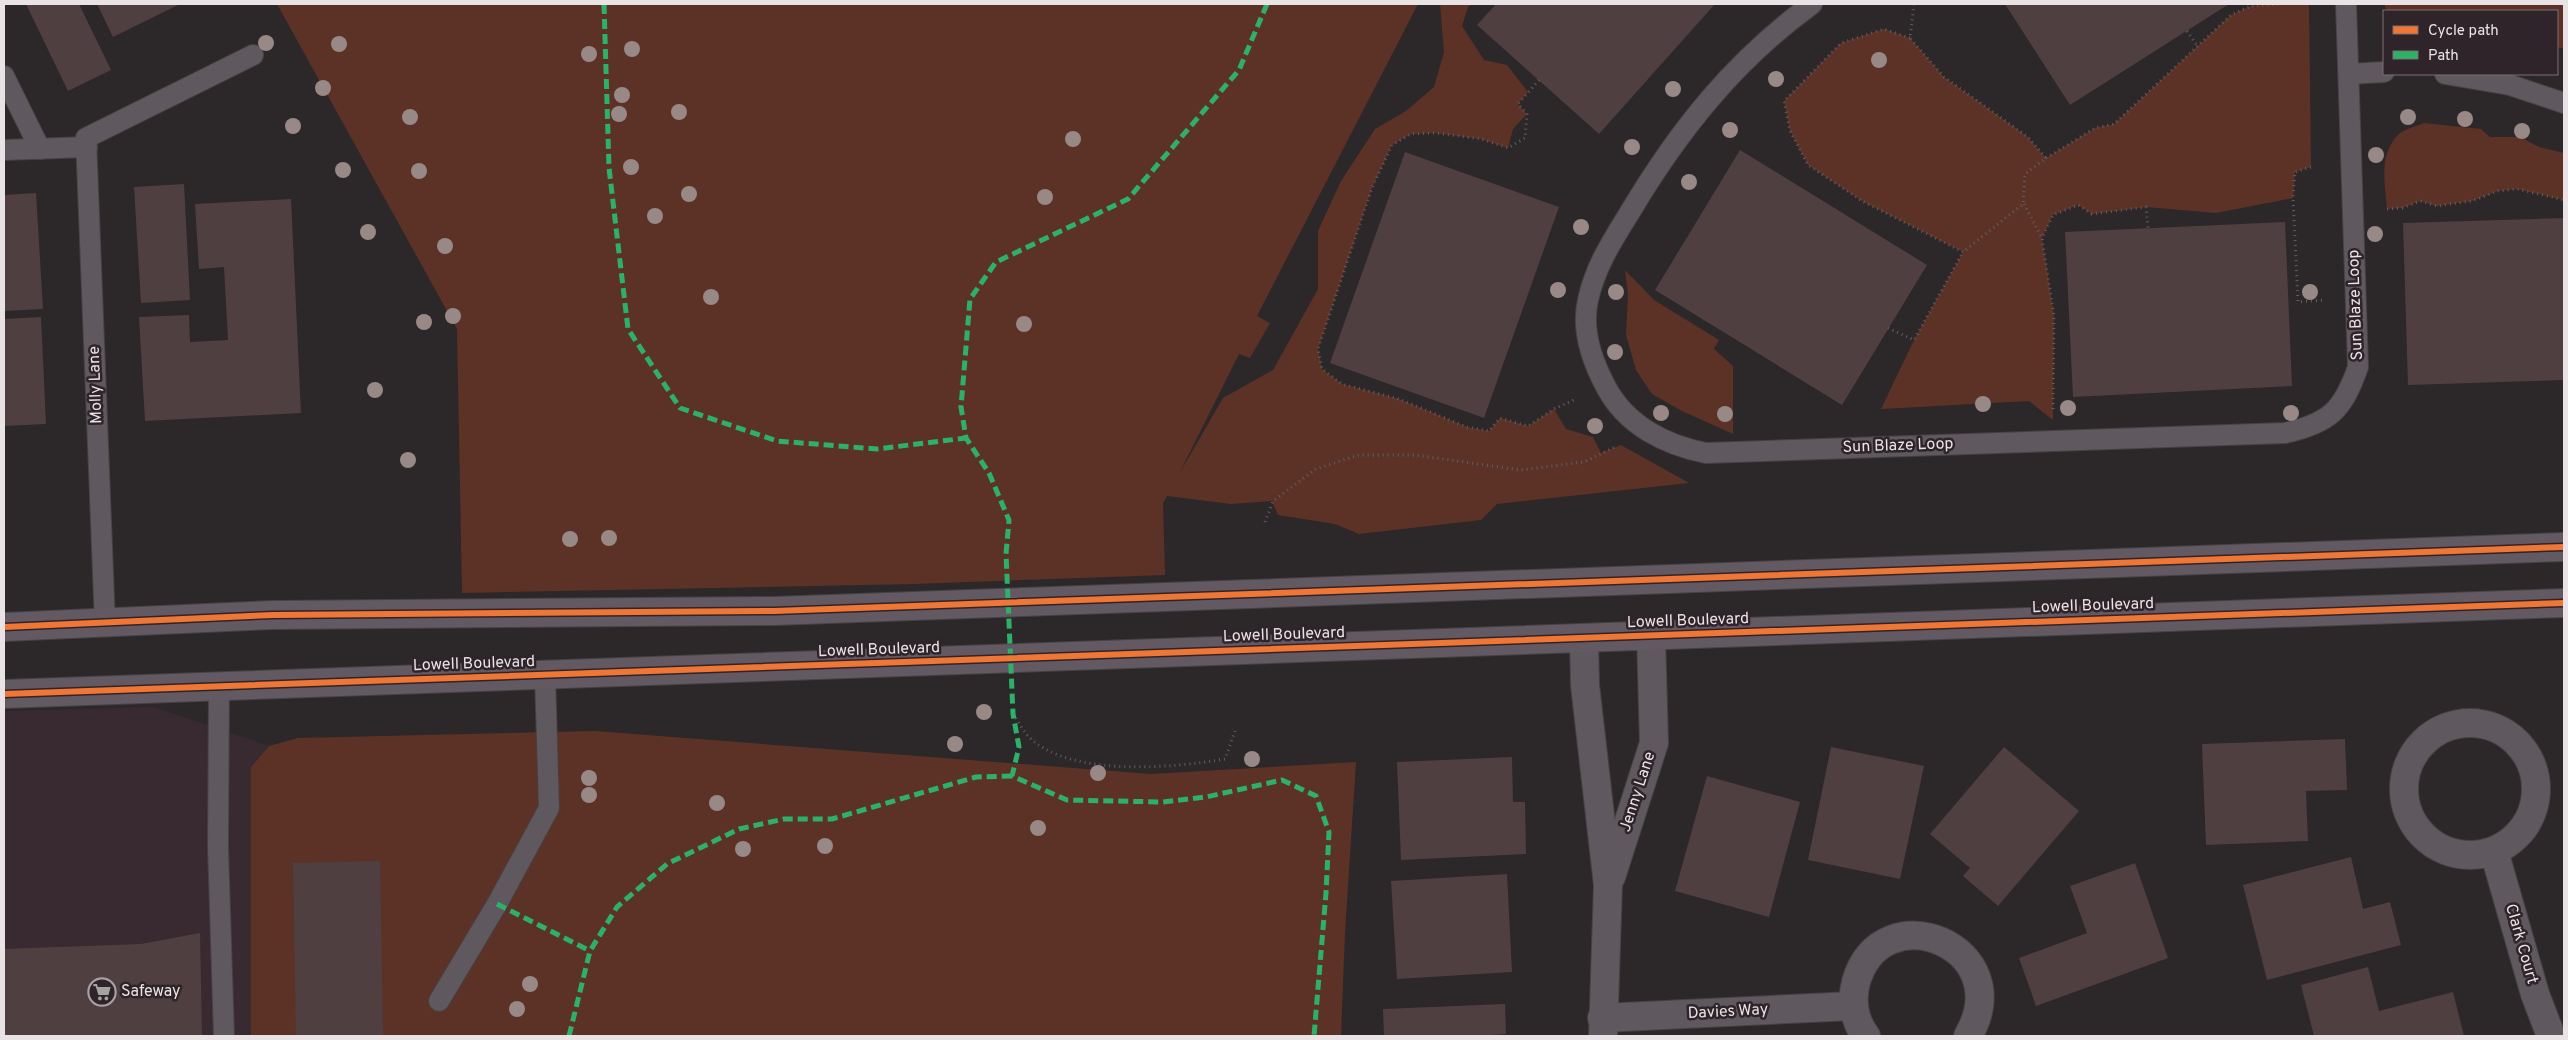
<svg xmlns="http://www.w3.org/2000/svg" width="2568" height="1040" font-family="Overpass,sans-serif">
	<rect width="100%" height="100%" fill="#2c2729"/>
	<polygon fill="#382a30" points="154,707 269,746 251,767 251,1036 4,1036 4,711"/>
	<g fill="#5c3227">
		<polygon points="277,4 1418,4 1257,316 1270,323 1250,358 1239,354 1179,474 1223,398 1273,370 1318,289 1318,231 1341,181 1375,129 1406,111 1434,87 1444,52 1440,4 1472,4 1468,7 1462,26 1484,60 1507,65 1528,92 1518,104 1527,114 1513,129 1508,148 1481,139 1435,133 1411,134 1392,145 1372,188 1318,349 1322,369 1342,384 1399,399 1467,427 1489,431 1500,418 1528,426 1554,409 1566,429 1593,437 1601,453 1621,445 1689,483 1497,504 1481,520 1359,534 1335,524 1278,515 1272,501 1231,504 1167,496 1163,503 1165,575 914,584 462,593 457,329"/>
		<polygon points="2278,4 2309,4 2311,167 2295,172 2293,198 2216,213 2146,207 2092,214 2078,205 2053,215 2042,238 2054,316 2053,420 2029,401 1881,409 1914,340 1963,252 1862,201 1808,165 1790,131 1784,101 1841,43 1884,29 1910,38 1944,77 2028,137 2046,158 2095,128 2114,124 2231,15 2251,6"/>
		<polygon points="2384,4 2564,4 2564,49 2557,47 2557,11 2387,11"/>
		<path d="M 2424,123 L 2481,129 L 2490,137 L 2520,137 L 2539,147 L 2564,153 L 2564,200 L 2517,189 L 2498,191 L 2472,201 L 2437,206 L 2420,201 L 2402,208 L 2387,209 C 2385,183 2378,154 2399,134 C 2405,129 2417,126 2424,123 Z"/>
		<polygon points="1625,270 1654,300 1719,340 1714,349 1733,366 1733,434 1682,411 1652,394 1636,370 1626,335 1628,294"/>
		<polygon points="595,731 1151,774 1356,762 1345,933 1341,1036 251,1036 251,767 269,746 298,738"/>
	</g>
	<g fill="#4f3f41">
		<polygon points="26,4 79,4 111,70 68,91"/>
		<polygon points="97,4 180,4 113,37"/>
		<polygon points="1496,4 1715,4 1599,134 1477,25"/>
		<polygon points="2005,4 2229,4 2070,105"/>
		<polygon points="1740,150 1927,265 1842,405 1655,290"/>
		<polygon points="1405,152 1559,207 1484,418 1330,363"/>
		<polygon points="184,184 190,300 141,303 134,187"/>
		<polygon points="36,193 43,309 4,311 4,195"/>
		<polygon points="291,199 301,413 145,421 139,317 189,315 190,342 228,340 224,267 199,269 195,204"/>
		<polygon points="2564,218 2564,380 2408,385 2403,223"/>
		<polygon points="2285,222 2292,386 2073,397 2065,232"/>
		<polygon points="41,317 46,424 4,426 4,319"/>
		<polygon points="2345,739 2347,790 2306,791 2308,841 2206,845 2202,744"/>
		<polygon points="1831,747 1924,766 1900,879 1808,860"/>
		<polygon points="2004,747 2079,811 1998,906 1963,876 1970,868 1930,834"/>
		<polygon points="1512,757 1513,802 1525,802 1526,854 1401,860 1397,762"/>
		<polygon points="1707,776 1800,802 1769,917 1675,891"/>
		<polygon points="2351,857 2363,909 2390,902 2401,945 2267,980 2243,885"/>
		<polygon points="380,861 383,1036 296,1036 293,863"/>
		<polygon points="2135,863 2168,958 2036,1006 2019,958 2087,933 2070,886"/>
		<polygon points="1507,874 1512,972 1397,979 1391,881"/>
		<polygon points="200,933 202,1036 4,1036 4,949 141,944"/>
		<polygon points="2368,967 2379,1011 2453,992 2464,1036 2314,1036 2301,985"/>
		<polygon points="1505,1004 1506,1034 1478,1036 1384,1036 1383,1009"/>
	</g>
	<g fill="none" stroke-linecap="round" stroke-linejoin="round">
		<g stroke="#464243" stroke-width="22">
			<g id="lane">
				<path d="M 1812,4 C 1734,61 1679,130 1630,212 C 1612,241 1595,267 1588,300 C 1581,330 1592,361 1606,387 C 1626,425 1665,445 1706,453 L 2285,433 C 2330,423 2343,410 2358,367 L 2346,4"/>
				<polyline points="2349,74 2384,72"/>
				<polyline points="2445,74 2510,85 2564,103"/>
				<polyline points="4,76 40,149"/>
				<polyline points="4,150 87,147"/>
				<polyline points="105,624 86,138 253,55"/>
				<polyline points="219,687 218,847 224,1036"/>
				<polyline points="439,1001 497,904 549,808 545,675"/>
			</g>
		</g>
		<g stroke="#464243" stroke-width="30">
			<g id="street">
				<polyline points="1584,639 1585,685 1608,885 1603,1036"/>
				<circle cx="2470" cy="789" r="66"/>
				<polyline points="2494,851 2535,994 2551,1036"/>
				<polyline points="1611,877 1654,743 1651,636"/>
				<polyline points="1602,1018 1853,1006"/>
				<path d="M 1866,1036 C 1854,1021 1851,1000 1856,982 C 1882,891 2020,947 1968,1036"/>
			</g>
		</g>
		<g stroke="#464243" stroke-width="30">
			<g id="secondary">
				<polyline points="4,627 273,615 774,611 2564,547"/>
				<polyline points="4,694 2564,603"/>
			</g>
		</g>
		<g stroke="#625d61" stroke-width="3" stroke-dasharray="1 4" stroke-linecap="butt">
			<polyline points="2187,31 2198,47"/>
			<polyline points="1910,38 1884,29 1841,43 1784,101 1790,131 1808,165 1862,201 1963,252 2023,204 2025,174 2046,158 2028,137 1944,77 1910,38 1914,4"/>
			<polyline points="1539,80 1518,104 1527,114 1525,138 1508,148 1481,139 1435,133 1411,134 1392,145 1372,188 1318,349 1322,369 1342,384 1399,399 1467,427 1489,431 1500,418 1528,426 1554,409 1576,399"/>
			<polyline points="2046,158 2095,128 2114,124 2231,15 2251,6 2278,4"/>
			<polyline points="2311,167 2295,172 2293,198 2298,302 2326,300"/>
			<polyline points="2024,204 2042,238"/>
			<polyline points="2387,209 2402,208 2420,201 2437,206 2472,201 2498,191 2517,189 2564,200"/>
			<polyline points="1888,328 1914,340 1963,252"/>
			<polyline points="2053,409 2054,316 2042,238 2053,215 2078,205 2092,214 2146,207 2148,228"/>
			<polyline points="1265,522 1273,501 1316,469 1359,455 1415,455 1520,470 1584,462 1615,447"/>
			<path d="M 1013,714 C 1019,722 1024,733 1031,739 C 1073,777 1173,768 1225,759 L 1235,731"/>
		</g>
		<use href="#lane" stroke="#5f585e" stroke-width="20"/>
		<use href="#street" stroke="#5f585e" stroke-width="28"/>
		<use href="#secondary" stroke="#635962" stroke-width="28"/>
		<g stroke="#2db169" stroke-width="5" stroke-dasharray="10 5" stroke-linecap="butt">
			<polyline points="604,4 609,168 628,329 680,408 777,441 877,449 966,438"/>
			<polyline points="1267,4 1239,70 1128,199 996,262 970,299 961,407 966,438 989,473 1009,520 1006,554 1013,714 1019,747 1012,776 1067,800 1163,802 1206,797 1282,780 1316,796 1329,832 1326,893 1314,1036"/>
			<polyline points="497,904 590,951"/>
			<polyline points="569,1036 590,951 617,907 667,864 739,829 784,819 832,819 976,777 1012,776"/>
		</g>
		<g stroke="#2f2429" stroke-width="9">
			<g id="cycleway">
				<polyline points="4,627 273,615 774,611 2564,547"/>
				<polyline points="4,694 2564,603"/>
			</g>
		</g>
		<use href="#cycleway" stroke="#f07635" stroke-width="6"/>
	</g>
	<g fill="#988987">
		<circle cx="266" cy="43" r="8"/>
		<circle cx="339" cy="44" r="8"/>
		<circle cx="632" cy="49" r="8"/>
		<circle cx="589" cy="54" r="8"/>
		<circle cx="1879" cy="60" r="8"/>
		<circle cx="1776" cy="79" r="8"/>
		<circle cx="323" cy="88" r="8"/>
		<circle cx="1673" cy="89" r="8"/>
		<circle cx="622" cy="95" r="8"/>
		<circle cx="679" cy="112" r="8"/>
		<circle cx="619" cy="114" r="8"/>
		<circle cx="410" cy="117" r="8"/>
		<circle cx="2408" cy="117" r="8"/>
		<circle cx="2465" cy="119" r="8"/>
		<circle cx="293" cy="126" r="8"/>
		<circle cx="1730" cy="130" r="8"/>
		<circle cx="2522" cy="131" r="8"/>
		<circle cx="1073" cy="139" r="8"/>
		<circle cx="1632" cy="147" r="8"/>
		<circle cx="2376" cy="155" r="8"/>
		<circle cx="631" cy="167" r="8"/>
		<circle cx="343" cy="170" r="8"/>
		<circle cx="419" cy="171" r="8"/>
		<circle cx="1689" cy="182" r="8"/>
		<circle cx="689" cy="194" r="8"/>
		<circle cx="1045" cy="197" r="8"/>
		<circle cx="655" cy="216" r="8"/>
		<circle cx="1581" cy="227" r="8"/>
		<circle cx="368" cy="232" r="8"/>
		<circle cx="2375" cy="234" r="8"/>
		<circle cx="445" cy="246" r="8"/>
		<circle cx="1558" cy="290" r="8"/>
		<circle cx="1616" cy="292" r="8"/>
		<circle cx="2310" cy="292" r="8"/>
		<circle cx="711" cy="297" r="8"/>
		<circle cx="453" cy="316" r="8"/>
		<circle cx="424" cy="322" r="8"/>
		<circle cx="1024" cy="324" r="8"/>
		<circle cx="1615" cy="352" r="8"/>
		<circle cx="375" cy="390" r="8"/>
		<circle cx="1983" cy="404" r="8"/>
		<circle cx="2068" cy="408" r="8"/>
		<circle cx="1661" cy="413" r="8"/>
		<circle cx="2291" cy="413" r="8"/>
		<circle cx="1725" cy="414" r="8"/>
		<circle cx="1595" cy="426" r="8"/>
		<circle cx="408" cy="460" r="8"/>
		<circle cx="609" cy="538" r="8"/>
		<circle cx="570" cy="539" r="8"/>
		<circle cx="984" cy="712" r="8"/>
		<circle cx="955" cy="744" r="8"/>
		<circle cx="1252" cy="759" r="8"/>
		<circle cx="1098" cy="773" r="8"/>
		<circle cx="589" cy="778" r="8"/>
		<circle cx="589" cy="795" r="8"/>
		<circle cx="717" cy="803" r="8"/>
		<circle cx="1038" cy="828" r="8"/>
		<circle cx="825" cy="846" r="8"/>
		<circle cx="743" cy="849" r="8"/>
		<circle cx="530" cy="984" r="8"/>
		<circle cx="517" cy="1009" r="8"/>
	</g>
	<defs>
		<g id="supermarket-ring" transform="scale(1.4375)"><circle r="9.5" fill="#2f2429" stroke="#a8a1a4" stroke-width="1.5"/><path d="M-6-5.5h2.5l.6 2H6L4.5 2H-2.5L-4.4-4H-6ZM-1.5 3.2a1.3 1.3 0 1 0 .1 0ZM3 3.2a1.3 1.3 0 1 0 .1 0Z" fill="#a8a1a4"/></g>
	</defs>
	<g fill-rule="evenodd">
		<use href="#supermarket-ring" x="102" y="992"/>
	</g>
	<g text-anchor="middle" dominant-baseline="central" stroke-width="5" stroke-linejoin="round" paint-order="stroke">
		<g font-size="16" fill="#eae3e6" stroke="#2f2429">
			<text transform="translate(2356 305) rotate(-92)">Sun Blaze Loop</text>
			<text transform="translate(96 385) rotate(-92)">Molly Lane</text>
			<text transform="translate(1898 446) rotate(-2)">Sun Blaze Loop</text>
			<text transform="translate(2093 606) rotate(-2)">Lowell Boulevard</text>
			<text transform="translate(1688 621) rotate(-2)">Lowell Boulevard</text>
			<text transform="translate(1284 635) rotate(-2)">Lowell Boulevard</text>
			<text transform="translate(879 650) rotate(-2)">Lowell Boulevard</text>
			<text transform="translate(474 664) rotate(-2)">Lowell Boulevard</text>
			<text transform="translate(1638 792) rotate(-72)">Jenny Lane</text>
			<text transform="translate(2521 944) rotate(74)">Clark Court</text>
			<text transform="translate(1728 1012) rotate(-3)">Davies Way</text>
		</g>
		<g font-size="16" fill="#eae3e6" stroke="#2f2429" text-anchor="start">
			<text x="121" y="992">Safeway</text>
		</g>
	</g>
	<rect width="2568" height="1040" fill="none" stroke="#eae3e6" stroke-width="10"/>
	<rect x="2383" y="10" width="175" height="65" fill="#2f2429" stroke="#7a7075"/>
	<rect x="2393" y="26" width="25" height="8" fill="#f07635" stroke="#7a7075"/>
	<text x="2428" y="35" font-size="15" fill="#eae3e6">Cycle path</text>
	<rect x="2393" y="51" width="25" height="8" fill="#2db169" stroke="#7a7075"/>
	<text x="2428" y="60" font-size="15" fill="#eae3e6">Path</text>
</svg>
